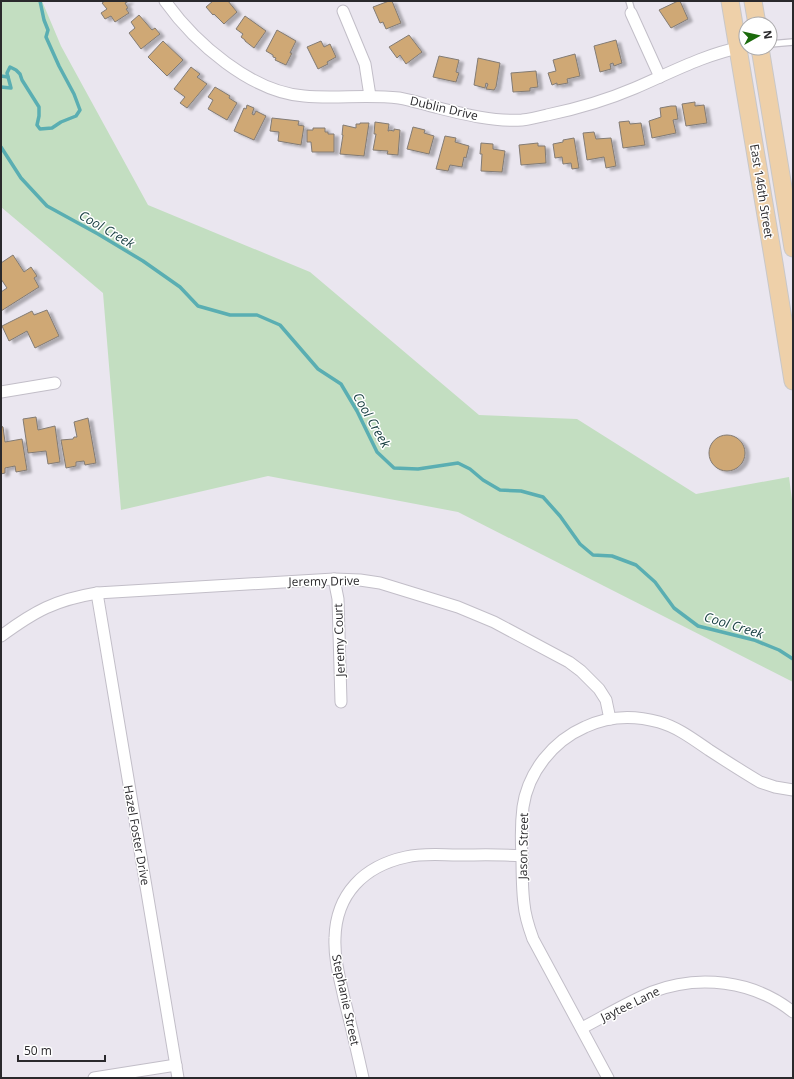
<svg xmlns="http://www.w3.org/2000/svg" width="794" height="1079" font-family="'Open Sans',sans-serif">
	<defs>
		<filter id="shadow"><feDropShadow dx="4.5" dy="2.5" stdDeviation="1" flood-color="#0004"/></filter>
	</defs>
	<rect width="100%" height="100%" fill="#eae6ef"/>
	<polygon fill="#c3dec1" points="1,1 42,1 61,46 148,205 310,272 479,415 577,419 696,494 789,477 793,507 793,682 458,512 268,476 121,510 103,293 1,207"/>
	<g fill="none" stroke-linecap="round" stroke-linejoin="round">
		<g stroke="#5aaeb2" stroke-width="3.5">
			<polyline points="1,76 8,77"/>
			<polyline points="1,87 11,88 7,73 10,67 16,70 20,74 22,80 39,107 39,116 37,125 40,129 52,128 61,122 76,116 80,110 74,94 59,66 46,37 48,30 44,20 40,1"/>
			<polyline points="1,147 21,178 47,206 98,234 143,261 180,287 198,306 230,315 257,315 280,325 318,369 341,384 357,411 377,452 394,468 418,469 458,463 470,469 483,480 500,490 521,491 543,497 560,516 580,544 593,555 612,556 636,565 655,582 674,608 698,626 754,640 779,650 793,659"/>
		</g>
	</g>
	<g fill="#cfa874" stroke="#827b74" filter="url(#shadow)">
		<polygon points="105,1 129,1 125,3 128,8 126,9 129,13 115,22 111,16 105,19 101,13 107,9 102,3"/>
		<polygon points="213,1 228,1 237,12 224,24 214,14 213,15 206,7"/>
		<polygon points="389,1 392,1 401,23 386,29 383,22 380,23 373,7"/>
		<polygon points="678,1 680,1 688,19 671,28 659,10"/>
		<polygon points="139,15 152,30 155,28 160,34 141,49 129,33 135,28 131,22"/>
		<polygon points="245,16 266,31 254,48 245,41 245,40 241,37 243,34 236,29"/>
		<polygon points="277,30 296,41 290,53 292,53 286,65 275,60 276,58 273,57 273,55 266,51"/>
		<polygon points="409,35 422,52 406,64 400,55 397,58 389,47"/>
		<polygon points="616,40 622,63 614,66 613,63 610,64 611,69 600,72 594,46"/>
		<polygon points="163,41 183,60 167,76 148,57"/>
		<polygon points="321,41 324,47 330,44 336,57 327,62 328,64 318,69 307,47"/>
		<polygon points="575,54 580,76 567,79 568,83 557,85 557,83 552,85 548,73 556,71 553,60"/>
		<polygon points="439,56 459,60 456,72 459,73 456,82 433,77"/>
		<polygon points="478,58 500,63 496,87 494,90 486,89 488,84 486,83 485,88 474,85"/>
		<polygon points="191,67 200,74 197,77 207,84 187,108 180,103 185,97 174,89"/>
		<polygon points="536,71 538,87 530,88 530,91 513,92 511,73"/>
		<polygon points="215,87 230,96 229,98 237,103 227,120 208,109 213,100 208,97"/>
		<polygon points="695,102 695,106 704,105 707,123 686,126 682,104"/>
		<polygon points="247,105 254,108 252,114 254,115 256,111 266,116 254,140 234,131 244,108 246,109"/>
		<polygon points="671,106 676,106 678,119 673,120 676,133 652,138 649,121 661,117 660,108"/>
		<polygon points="272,118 299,121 298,125 304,126 301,145 278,141 279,132 270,131"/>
		<polygon points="629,121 630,124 641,123 645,145 623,148 619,122"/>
		<polygon points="375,122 389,124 388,131 389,131 389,130 394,131 394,129 400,130 398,155 387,154 388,151 373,150 376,134 374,134"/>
		<polygon points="360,123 369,123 364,156 340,154 343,135 342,135 343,125 356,128 356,124 360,124"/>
		<polygon points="413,127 425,130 424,133 434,136 429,154 407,149"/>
		<polygon points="313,128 325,128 325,132 328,132 328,134 334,134 334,152 312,152 311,142 307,142 307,130 313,130"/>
		<polygon points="594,132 596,139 611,138 616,166 606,168 604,157 587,160 583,133"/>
		<polygon points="445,136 456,138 455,142 469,146 466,158 464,157 462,167 450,165 448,171 436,169"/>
		<polygon points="574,138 579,168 572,169 571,163 563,164 562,157 555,158 553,144 563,142 563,140"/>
		<polygon points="481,143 493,144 493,149 505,151 502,172 481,171 482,154 480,154"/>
		<polygon points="538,143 538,146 545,146 546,163 521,165 519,145"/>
		<polygon points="13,255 24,272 31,267 37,276 34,278 39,287 1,311 1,292 7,288 1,279 1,263"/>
		<polygon points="47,310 59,336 35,348 27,331 9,341 2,326 32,311 34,315"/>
		<polygon points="36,417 38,430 55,426 60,462 48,464 46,451 28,453 23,419"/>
		<polygon points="88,418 96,463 85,465 84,461 76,462 76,466 66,468 61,440 73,439 74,437 77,437 74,422"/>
		<polygon points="1,426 3,427 5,442 22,439 27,470 16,472 15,466 5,468 5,473 1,474"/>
		<circle cx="727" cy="453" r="18"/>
	</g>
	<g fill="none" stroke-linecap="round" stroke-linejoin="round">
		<g stroke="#c2bec8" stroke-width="8">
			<g id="lane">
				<polyline points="629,1 631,8 631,13"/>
				<polyline points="770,44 793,42"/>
			</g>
		</g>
		<g stroke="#c2bec8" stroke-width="13">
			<g id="street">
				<path d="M 165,1 C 195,43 251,92 304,96 C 335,99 367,94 399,98 C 411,100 423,104 435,107 C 463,114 494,122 522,120 C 531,119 539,117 547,115 C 576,109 607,100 635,88 C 670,73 705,54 743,47"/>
				<polyline points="343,11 365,64 370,96"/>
				<polyline points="631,13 660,77"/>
				<polyline points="1,392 55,383"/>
				<polyline points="334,579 338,599 341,702"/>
				<polyline points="97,593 178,1078"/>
				<path d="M 1,636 C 35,611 55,600 97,593 L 334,579 L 360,580 L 380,583 L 458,607 L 494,622 L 569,662 L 581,671 L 599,689 L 606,700 L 610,719"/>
				<path d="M 582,1028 C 605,1016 628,1002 652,992 C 698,974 753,980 793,1012"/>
				<polyline points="94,1078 176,1065"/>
				<path d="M 363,1078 C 357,1051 351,1025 344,998 C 340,979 334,959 335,938 C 336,894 364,866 406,857 C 423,853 441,855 458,855 C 479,855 500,854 522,856"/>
				<path d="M 608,1078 L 533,939 C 529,928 525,916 524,904 C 522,888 522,872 522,856 C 521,840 521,823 523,807 C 528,772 553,741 585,727 C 608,716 634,715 659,722 C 677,727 693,739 709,750 C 726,761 743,772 760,782 L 775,787 L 793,790"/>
			</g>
		</g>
		<g stroke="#c8c7c8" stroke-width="19">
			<g id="primary">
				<polyline points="730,1 774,263 793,381"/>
				<polyline points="753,1 757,24"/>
				<polyline points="760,48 793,248"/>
			</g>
		</g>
		<use href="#lane" stroke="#fff" stroke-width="5.5"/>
		<use href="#street" stroke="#fff" stroke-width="11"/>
		<use href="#primary" stroke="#eed0a9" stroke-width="17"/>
	</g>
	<g text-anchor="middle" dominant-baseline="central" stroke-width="3" stroke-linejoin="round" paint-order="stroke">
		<g font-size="12" fill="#2a292c" stroke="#fff">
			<text transform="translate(444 108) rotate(13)">Dublin Drive</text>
			<text transform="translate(762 191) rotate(81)">East 146th Street</text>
			<text transform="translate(324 581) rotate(-1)">Jeremy Drive</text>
			<text transform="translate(339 640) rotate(-92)">Jeremy Court</text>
			<text transform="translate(137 835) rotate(80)">Hazel Foster Drive</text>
			<text transform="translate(523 846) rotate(-89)">Jason Street</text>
			<text transform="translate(346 1000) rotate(78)">Stephanie Street</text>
			<text transform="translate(630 1004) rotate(-26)">Jaytee Lane</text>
		</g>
		<g font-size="13" font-style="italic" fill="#153d3f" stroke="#fff">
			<text transform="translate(107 229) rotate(30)">Cool Creek</text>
			<text transform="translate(372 420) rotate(60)">Cool Creek</text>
			<text transform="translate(734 625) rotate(17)">Cool Creek</text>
		</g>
	</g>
	<rect width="794" height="1079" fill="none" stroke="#2a292c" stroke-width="4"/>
	<g transform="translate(758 36) rotate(82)"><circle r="19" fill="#ffffff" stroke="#aaa9ab"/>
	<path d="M0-3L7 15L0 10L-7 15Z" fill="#1b6a0c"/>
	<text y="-6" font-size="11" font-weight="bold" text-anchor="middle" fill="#2a292c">N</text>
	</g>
	<path d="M18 1055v6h87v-6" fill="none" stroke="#2a292c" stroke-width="2"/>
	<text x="24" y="1055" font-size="12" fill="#2a292c" stroke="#ffffff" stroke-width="3" paint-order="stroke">50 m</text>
</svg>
